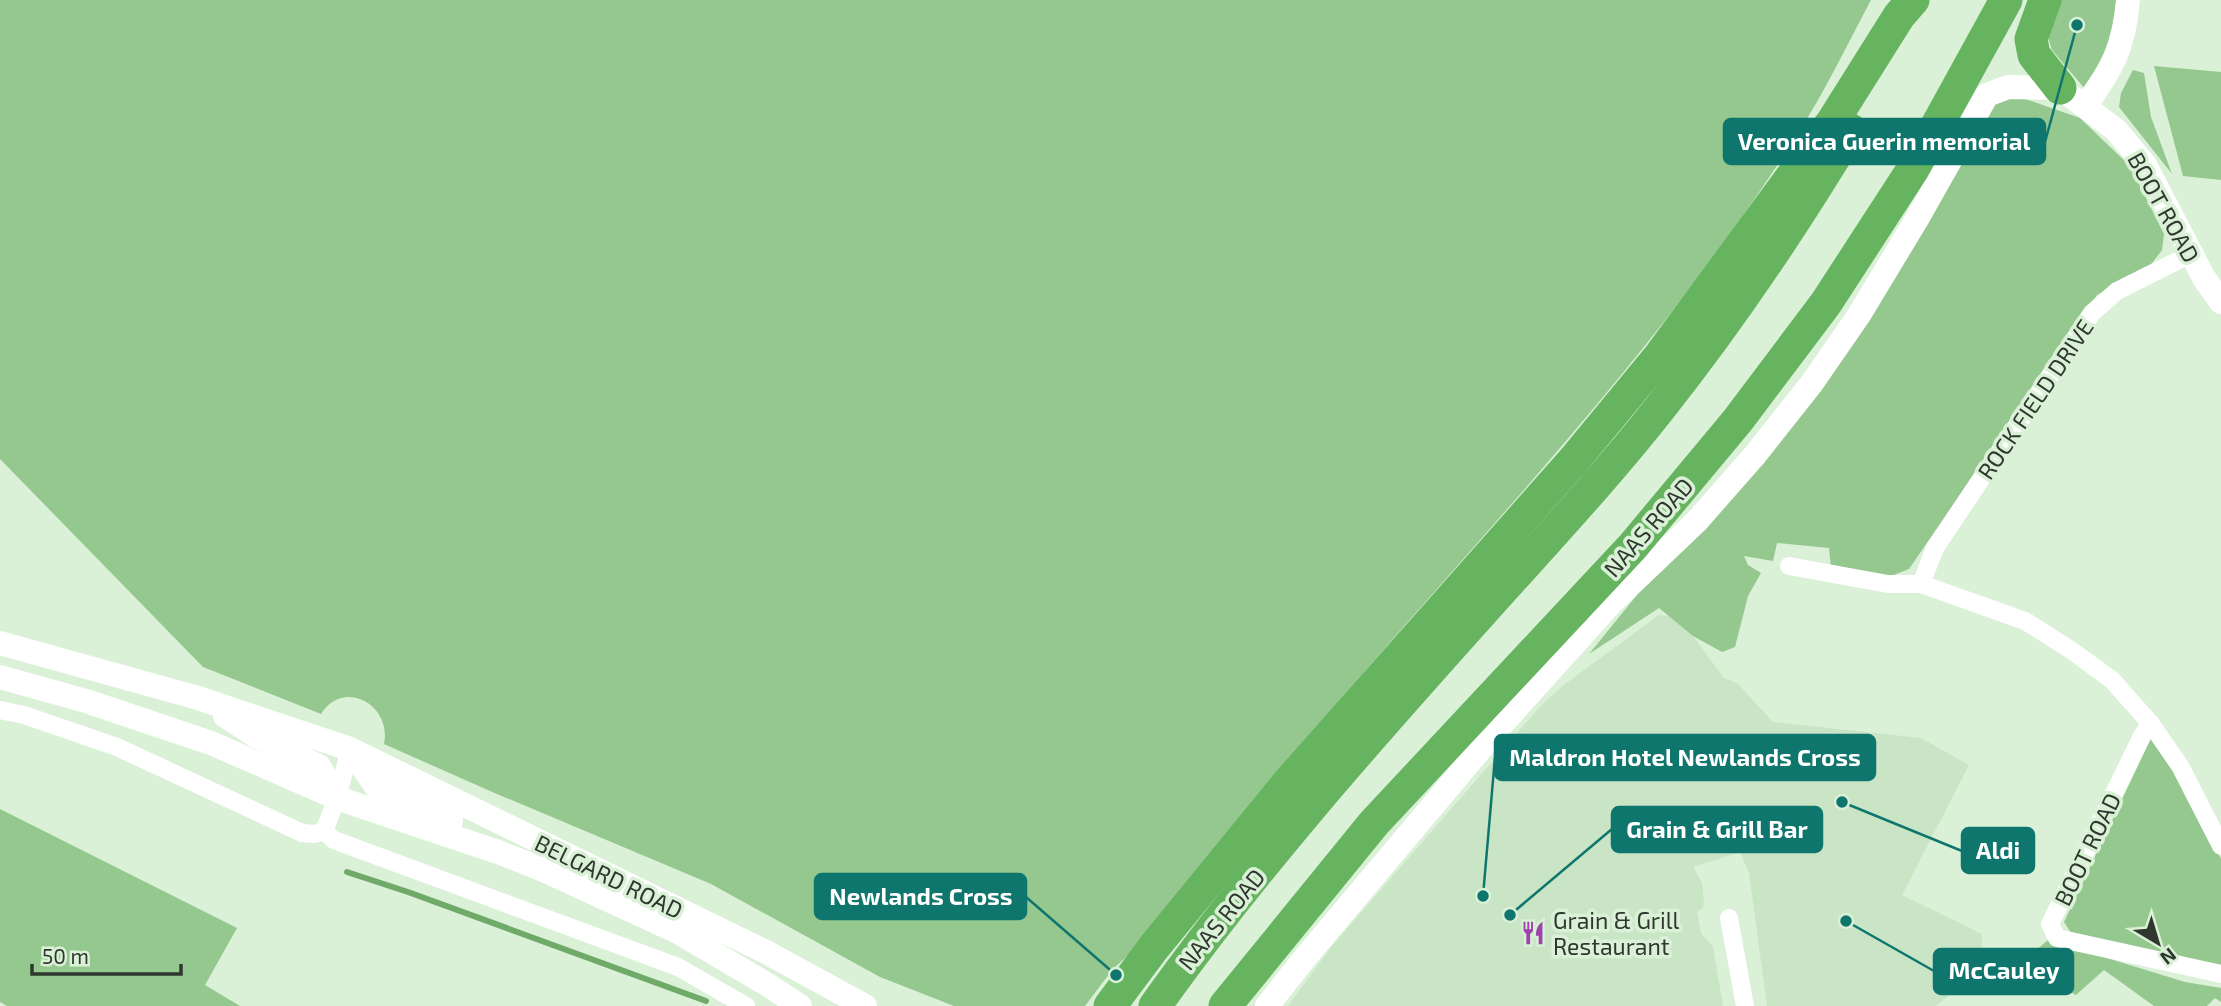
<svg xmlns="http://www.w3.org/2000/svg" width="2221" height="1006" font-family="'Exo 2',sans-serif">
	<rect width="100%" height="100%" fill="#daf1d7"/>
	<polygon fill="#c9e5c6" points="1659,615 1671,616 1693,636 1724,678 1738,684 1773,722 1921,738 1969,765 1902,895 1982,934 1981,969 1936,1006 1767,1006 1749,873 1740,852 1693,867 1702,883 1704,903 1703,908 1697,912 1701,933 1713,947 1723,1006 1288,1006 1332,946 1538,709 1561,687"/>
	<g fill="#94c88e">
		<path d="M 0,0 L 1871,0 C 1850,39 1831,79 1808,117 C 1693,304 1544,467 1399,632 C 1309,735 1222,840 1137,947 L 1113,969 L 1085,1006 L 954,1006 L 880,977 L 711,884 L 490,791 L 384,744 C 392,705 344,678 321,714 L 203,667 L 0,459 Z"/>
		<polygon points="2051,0 2117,0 2117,14 2091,96 2052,50 2043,21"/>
		<polygon points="2154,66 2221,72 2221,180 2183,176"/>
		<polygon points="2133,70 2144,73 2151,117 2172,174 2119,107 2121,93"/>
		<polygon points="2017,96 2080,118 2130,166 2164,234 2162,250 2149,267 2097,295 1909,569 1891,576 1831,568 1829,548 1777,543 1773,561 1744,556 1748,565 1761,573 1748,596 1735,647 1722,652 1693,636 1659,608 1589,654 1650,579 1753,463 1985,108"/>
		<polygon points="2153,734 2203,820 2221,859 2221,967 2073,936 2064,922"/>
		<polygon points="0,809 237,928 205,985 240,1006 7,1006 0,1002"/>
		<polygon points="2048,940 2185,982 2221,988 2221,1002 2215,998 2207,1006 2154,1006 2104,970 2076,995 2029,970 2028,957"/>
	</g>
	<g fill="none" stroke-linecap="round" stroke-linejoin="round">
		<polyline stroke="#6faa69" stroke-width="6" points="347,872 408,892 706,1001"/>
		<g stroke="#fff" stroke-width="18">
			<polyline points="1789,566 1888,584 1921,584 2025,621 2071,650 2112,680 2151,724 2180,766 2221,846"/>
			<polyline points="1921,584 1935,548 2092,313 2117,291 2191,254"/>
			<polyline points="0,710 24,715 117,747 302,833 315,834 324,831 337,798 350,749"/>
			<polyline points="2151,724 2143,734 2050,924 2057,938 2221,974"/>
			<polyline points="324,831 334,840 678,967 746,1006"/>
			<polyline points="1729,918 1745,1006"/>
		</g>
		<g stroke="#fff" stroke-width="24">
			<path d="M 2085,106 C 2113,68 2124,47 2128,0"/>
			<polyline points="0,643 198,698 350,749 766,952 865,1006"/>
			<polyline points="0,677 86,701 211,743 337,798 501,853 546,871 676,931 768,985 800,1006"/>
			<polyline points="225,716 256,736 319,766 337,798"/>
			<polyline points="352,752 378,789 451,821"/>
			<polyline points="1267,1006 1304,959 1494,733 1612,602 1697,521 1755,455 1812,383 1859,315 1917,219 1987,95 2008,87 2060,88 2116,130 2145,165 2204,278 2221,302"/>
		</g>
		<g stroke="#66b460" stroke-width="33">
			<polyline points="2045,0 2031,39 2034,55 2060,88"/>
			<polyline points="1110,1006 1154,947 1288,783 1574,460 1659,357 1833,121 1899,16 1913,0"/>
			<path d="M 1155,1006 C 1254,867 1368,739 1482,612 C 1542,545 1604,479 1660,408 C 1730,320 1793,226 1851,130"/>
			<polyline points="1225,1006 1374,823 1633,546 1738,420 1826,303 1913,169 2006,0"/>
		</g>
	</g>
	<defs>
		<g id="restaurant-bare" transform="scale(1.89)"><path d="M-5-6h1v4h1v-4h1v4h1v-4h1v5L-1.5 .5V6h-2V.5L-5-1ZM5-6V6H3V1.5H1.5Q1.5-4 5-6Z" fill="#9e42ac" stroke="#daf1d7" stroke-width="2.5" paint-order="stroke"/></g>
	</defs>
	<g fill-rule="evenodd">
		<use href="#restaurant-bare" x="1533" y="933"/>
	</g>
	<g text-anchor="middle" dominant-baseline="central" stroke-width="7" stroke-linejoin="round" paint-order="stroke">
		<g font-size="23" fill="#2f382e" stroke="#daf1d7">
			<text transform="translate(2164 207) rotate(61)">BOOT ROAD</text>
			<text transform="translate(2035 399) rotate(-56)">ROCK FIELD DRIVE</text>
			<text transform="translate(1648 527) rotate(-49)">NAAS ROAD</text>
			<text transform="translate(2087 849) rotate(-64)">BOOT ROAD</text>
			<text transform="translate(609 876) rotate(26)">BELGARD ROAD</text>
			<text transform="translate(1221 919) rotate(-51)">NAAS ROAD</text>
		</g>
		<g font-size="23" fill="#2f382e" stroke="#daf1d7" text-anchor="start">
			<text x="1553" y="920">Grain &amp; Grill<tspan x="1553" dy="26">Restaurant</tspan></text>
		</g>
	</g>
	<path fill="none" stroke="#0f766e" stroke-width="2.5" d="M2077 25L2045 142M1483 896L1495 757M1510 915L1612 829M1842 802L1962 851M1116 975L1026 897M1846 921L1934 971"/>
	<g fill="#0f766e" stroke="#daf1d7" stroke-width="2.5">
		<circle cx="2077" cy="25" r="7"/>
		<circle cx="1483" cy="896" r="7"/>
		<circle cx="1510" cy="915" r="7"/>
		<circle cx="1842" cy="802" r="7"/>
		<circle cx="1116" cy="975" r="7"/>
		<circle cx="1846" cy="921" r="7"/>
	</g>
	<g fill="#0f766e" stroke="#0f766e" stroke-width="2.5">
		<rect x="1724" y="119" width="321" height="45" rx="7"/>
		<rect x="1495" y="735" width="380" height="45" rx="7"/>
		<rect x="1612" y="807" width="210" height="45" rx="7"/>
		<rect x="1962" y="828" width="72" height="45" rx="7"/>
		<rect x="815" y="874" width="211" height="45" rx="7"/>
		<rect x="1934" y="949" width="139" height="45" rx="7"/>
	</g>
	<g font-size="24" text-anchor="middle" font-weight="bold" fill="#fff">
		<text x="1884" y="150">Veronica Guerin memorial</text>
		<text x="1685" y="766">Maldron Hotel Newlands Cross</text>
		<text x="1717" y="838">Grain &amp; Grill Bar</text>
		<text x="1998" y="859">Aldi</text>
		<text x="921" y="905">Newlands Cross</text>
		<text x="2004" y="979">McCauley</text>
	</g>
	<g transform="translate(2158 943) rotate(142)" stroke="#daf1d7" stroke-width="5" paint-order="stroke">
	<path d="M0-5L12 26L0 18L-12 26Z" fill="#2f382e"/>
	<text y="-10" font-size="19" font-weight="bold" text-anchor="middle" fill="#2f382e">N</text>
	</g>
	<path d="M32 964v10h149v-10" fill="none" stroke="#2f382e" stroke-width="3.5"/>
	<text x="42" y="964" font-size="21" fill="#2f382e" stroke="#daf1d7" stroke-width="5" paint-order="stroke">50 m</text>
</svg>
